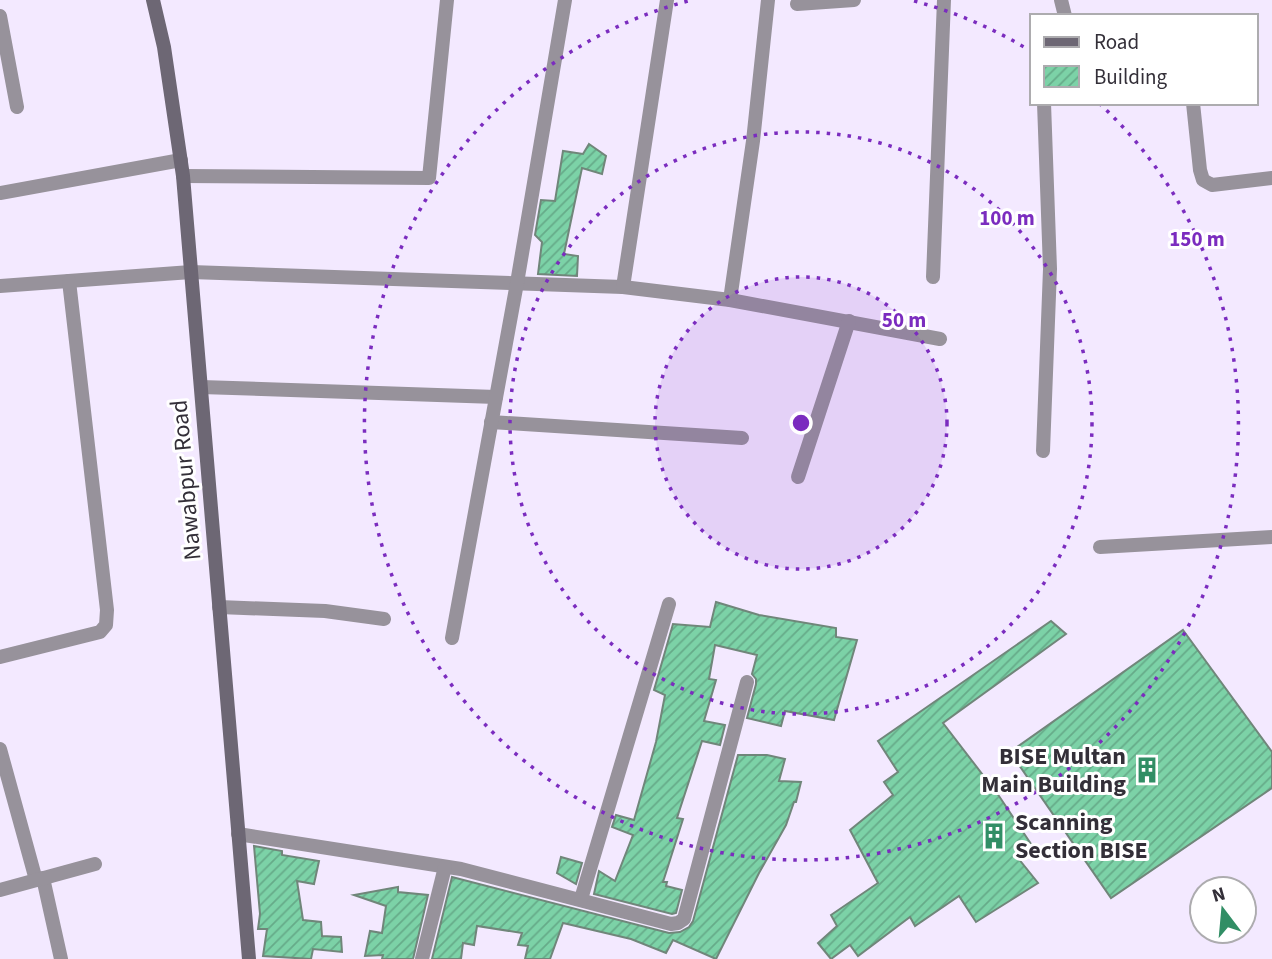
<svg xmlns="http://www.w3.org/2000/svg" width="1272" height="959" font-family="'Source Sans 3',sans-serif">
	<defs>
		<pattern id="building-hatch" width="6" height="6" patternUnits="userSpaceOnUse" patternTransform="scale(1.75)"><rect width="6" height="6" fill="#7cd2a7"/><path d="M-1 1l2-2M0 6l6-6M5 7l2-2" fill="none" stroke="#66ab89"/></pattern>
	</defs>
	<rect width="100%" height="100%" fill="#f3e9ff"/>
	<g fill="url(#building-hatch)" stroke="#70867a" stroke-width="2">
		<polygon points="589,144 606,156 602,174 582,168 564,254 578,256 577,276 538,274 542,242 535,235 541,200 555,201 563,151 583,154"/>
		<polygon points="716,602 759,615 836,628 836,637 857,640 834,720 785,711 781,726 747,718 756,684 756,679 752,674 757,655 715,645 709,679 716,680 704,721 725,725 720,745 702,741 677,818 683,819 663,882 667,882 666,886 682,890 676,913 672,914 594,894 599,871 615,881 633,835 612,827 616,815 634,820 656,742 665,695 654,690 673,624 710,627"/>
		<polygon points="1051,621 1066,634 943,723 999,796 1033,847 1018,858 1038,883 976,922 959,896 915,926 910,917 858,956 850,945 831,959 818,943 837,926 831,915 878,883 850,830 893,795 884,782 898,772 878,741"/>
		<polygon points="1183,630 1272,752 1272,788 1111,898 1010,752"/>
		<polygon points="738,755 767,755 785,759 779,781 801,782 796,802 794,802 786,825 759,873 716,959 673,940 666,953 631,939 563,923 550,959 525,959 528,946 518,945 522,933 477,926 474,945 463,943 461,959 432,959 452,877 669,933 680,932 689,927 693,921"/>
		<polygon points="254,846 282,851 282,855 319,861 314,884 297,881 303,920 321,922 322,936 341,937 342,952 313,949 311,959 263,956 267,929 258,929 260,914"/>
		<polygon points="561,857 582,863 576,884 557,873"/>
		<polygon points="398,887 398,892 428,895 413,959 382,959 383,955 365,956 370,931 382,933 386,906 354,895"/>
	</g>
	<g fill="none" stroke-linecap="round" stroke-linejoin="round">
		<g stroke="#97929b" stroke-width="14">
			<polyline points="1061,0 1065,16"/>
			<polyline points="797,4 854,0"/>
			<polyline points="0,16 17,107"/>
			<polyline points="1193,103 1200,170 1203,180 1212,185 1272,178"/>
			<polyline points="183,176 429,178 447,0"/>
			<polyline points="0,193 181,160"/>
			<polyline points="933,277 944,0"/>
			<polyline points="0,286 191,272 623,287 730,300 940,339"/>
			<polyline points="623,287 667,0"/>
			<polyline points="730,300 753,141 768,0"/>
			<polyline points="201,387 496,397"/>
			<polyline points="491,422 742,438"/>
			<polyline points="1043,451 1050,269 1044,103"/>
			<polyline points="798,477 849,321"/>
			<polyline points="1100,547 1272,537"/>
			<polyline points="219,607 325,611 384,619"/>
			<polyline points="452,638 517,283 565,0"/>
			<polyline points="0,657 100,632 106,625 107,610 69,281"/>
			<polyline points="0,749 36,880"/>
			<polyline points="238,834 461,869 671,924 678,923 684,919 747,682"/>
			<polyline points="43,878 61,959"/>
			<polyline points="0,890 95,864"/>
			<polyline points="581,899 669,604"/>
			<polyline points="422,959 445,867"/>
		</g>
		<polyline stroke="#6d6774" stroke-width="14" points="153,0 164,47 183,176 249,959"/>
	</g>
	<circle cx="801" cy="423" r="146" fill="#7b2cbf" fill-opacity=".12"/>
	<g fill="none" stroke="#7b2cbf" stroke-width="3.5" stroke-dasharray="3.5 7">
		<circle cx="801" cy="423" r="146"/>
		<circle cx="801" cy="423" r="291"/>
		<path d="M914 1A437 437 0 0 1 1029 50M1099 103A437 437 0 1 1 688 1"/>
	</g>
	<defs>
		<g id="building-bare" transform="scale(2.1)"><path d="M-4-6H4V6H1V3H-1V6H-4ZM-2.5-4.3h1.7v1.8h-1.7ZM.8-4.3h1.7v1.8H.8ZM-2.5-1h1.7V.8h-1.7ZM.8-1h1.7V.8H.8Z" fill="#318e65" stroke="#fff" stroke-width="2.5" paint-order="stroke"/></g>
	</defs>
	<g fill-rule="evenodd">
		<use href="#building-bare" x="1147" y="770"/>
		<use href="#building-bare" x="994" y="836"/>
	</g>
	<g text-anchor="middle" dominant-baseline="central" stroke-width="6" stroke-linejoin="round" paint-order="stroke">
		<g font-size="24" fill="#332f38" stroke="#fff">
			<text transform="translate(186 480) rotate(-95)">Nawabpur Road</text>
		</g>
		<g font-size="24" font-weight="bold" fill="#332f38" stroke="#fff" text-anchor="end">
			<text x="1126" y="756">BISE Multan<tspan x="1126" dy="28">Main Building</tspan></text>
			<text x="1015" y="822" text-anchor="start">Scanning<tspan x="1015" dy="28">Section BISE</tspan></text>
		</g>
	</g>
	<circle cx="801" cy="423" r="10" fill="#7b2cbf" stroke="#fff" stroke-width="3.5"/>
	<g font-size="21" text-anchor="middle" font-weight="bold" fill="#7b2cbf" stroke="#fff" stroke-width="6" stroke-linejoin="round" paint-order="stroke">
		<text x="1007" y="225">100 m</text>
		<text x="1197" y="246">150 m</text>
		<text x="904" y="327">50 m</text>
	</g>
	<rect x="1030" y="14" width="228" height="91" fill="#ffffff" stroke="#adacaf" stroke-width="2"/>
	<rect x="1044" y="37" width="35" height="10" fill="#6d6774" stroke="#adacaf" stroke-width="2"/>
	<text x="1094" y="49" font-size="21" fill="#332f38">Road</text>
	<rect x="1044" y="66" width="35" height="21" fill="url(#building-hatch)" stroke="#adacaf" stroke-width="2"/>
	<text x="1094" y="84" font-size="21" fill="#332f38">Building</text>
	<g transform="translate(1223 910) rotate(344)"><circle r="33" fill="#ffffff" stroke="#adacaf" stroke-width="2"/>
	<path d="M0-5L12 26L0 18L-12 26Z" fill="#318e65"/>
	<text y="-10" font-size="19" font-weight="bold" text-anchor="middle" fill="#332f38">N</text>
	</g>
</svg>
